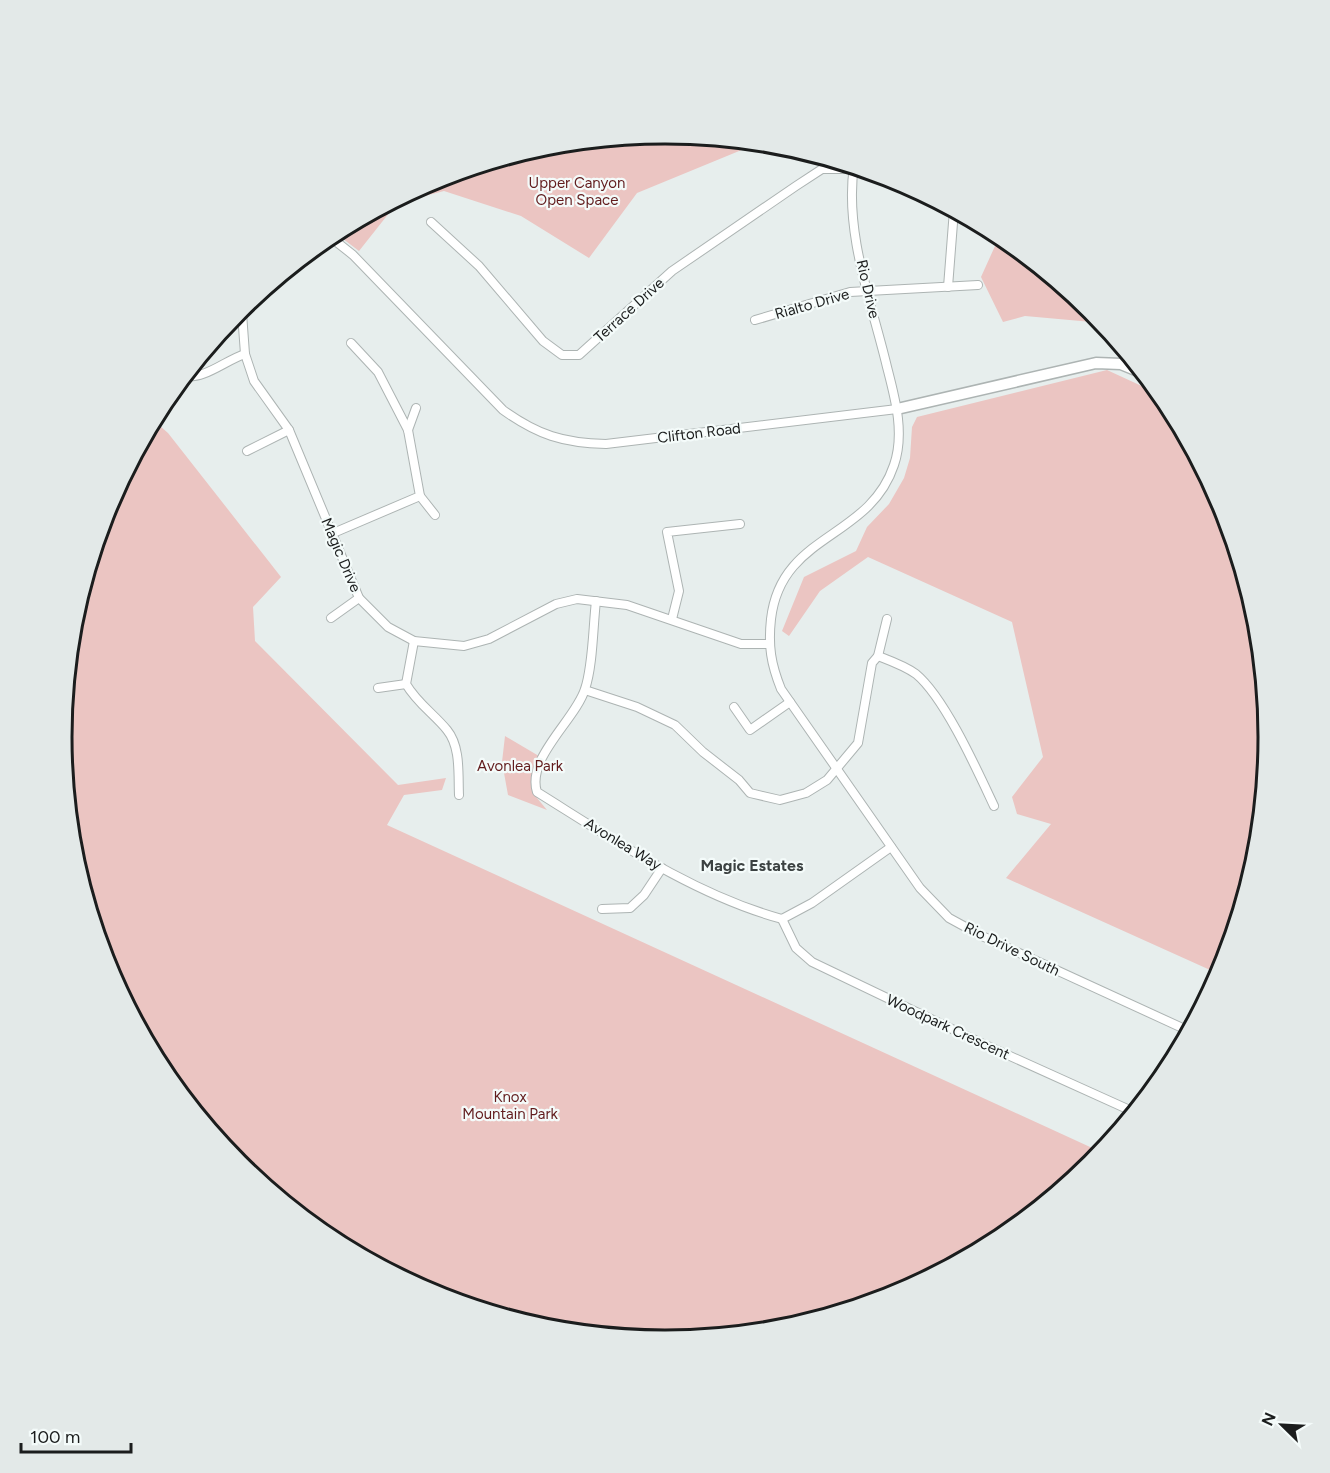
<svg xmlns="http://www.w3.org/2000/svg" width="1330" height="1473" font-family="Figtree,sans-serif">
	<rect width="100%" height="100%" fill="#e7eeed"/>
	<g fill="#ebc5c2">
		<polygon points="665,133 761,142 637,193 589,258 521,216 444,191 397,203 359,251 334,232 434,179 548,145"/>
		<polygon points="1000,235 1092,310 1103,323 1025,316 1003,322 981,277"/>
		<polygon points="1107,370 1159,394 1167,402 1223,506 1257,619 1268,736 1257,855 1219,974 1006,878 1051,824 1017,814 1012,797 1043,757 1012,622 868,557 820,591 789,636 782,631 804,577 856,551 867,527 889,504 904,478 910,458 912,427 917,417"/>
		<polygon points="153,420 168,433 281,577 253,607 255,641 398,785 446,778 442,790 404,795 387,825 1101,1152 1091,1163 1000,1238 896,1294 782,1328 665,1340 547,1328 434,1294 329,1238 238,1163 163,1071 107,967 73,854 62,736 73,618 108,505"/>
		<polygon points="505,736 544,759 532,786 537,798 547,810 508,795 502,762"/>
	</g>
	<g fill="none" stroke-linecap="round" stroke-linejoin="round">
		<g stroke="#adb4b3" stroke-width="10">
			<g id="minor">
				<path d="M 854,166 C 844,232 872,304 887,367 C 895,398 905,433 894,465 C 869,540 781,533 771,619 C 768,646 771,664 781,689 L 920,888 L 949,918 L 982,936 L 1189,1031"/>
				<polyline points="431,222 479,266 543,341 562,355 579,355 672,271 796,186 822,169 853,169"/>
				<path d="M 329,236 L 353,255 L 503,410 C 538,435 563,443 606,444 L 897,409"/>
				<polyline points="948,287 954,210"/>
				<polyline points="244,305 242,313 245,354 254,381 289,430 359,598 388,627 414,641 464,646 489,639 556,604 577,599 627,605 741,644 768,644"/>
				<polyline points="755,320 850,292 978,285"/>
				<path d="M 184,376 C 204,380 226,360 245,354"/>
				<polyline points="408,430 416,408"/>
				<polyline points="247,451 289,430"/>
				<polyline points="420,496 435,515"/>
				<polyline points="331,534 420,496 408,430 378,372 351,343"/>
				<path d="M 596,601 C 593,626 593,666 585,689 C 576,719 526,758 537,792 C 614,840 694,895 782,919 L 812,903 L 891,847"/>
				<polyline points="331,618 359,598"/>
				<polyline points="672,619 679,591 667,532 740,524"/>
				<path d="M 414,641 L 406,684 C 417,703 434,714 447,730 C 461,747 458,775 459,795"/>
				<path d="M 878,656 C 891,661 905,666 916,674 C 945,698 978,772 994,806"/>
				<polyline points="378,688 406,684"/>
				<polyline points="585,690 637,707 675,725 703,752 739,780 750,793 780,800 806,793 827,780 858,743 872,663 878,656 887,619"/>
				<polyline points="734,707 750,730 790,702"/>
				<polyline points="602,909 630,908 644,895 662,868"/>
				<polyline points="782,919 796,948 812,962 979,1042 1134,1112"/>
			</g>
		</g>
		<g stroke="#adb4b3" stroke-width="13">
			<polyline id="major" points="897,409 1096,363 1121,364 1143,373"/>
		</g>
		<use href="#minor" stroke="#fff" stroke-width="8"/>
		<use href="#major" stroke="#fff" stroke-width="10"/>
	</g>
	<g text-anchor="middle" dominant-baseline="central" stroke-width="4.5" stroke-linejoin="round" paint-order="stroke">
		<g font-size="15" fill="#621c1d" stroke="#f4fbfa">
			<text x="577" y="183">Upper Canyon<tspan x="577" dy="17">Open Space</tspan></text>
			<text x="520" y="766">Avonlea Park</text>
			<text x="510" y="1097">Knox<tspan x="510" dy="17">Mountain Park</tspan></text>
		</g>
		<g font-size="15" fill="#1b1d1d" stroke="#f4fbfa">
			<text transform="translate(868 289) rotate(77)">Rio Drive</text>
			<text transform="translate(812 304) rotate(-16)">Rialto Drive</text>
			<text transform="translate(629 310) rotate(-42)">Terrace Drive</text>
			<text transform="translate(699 433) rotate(-7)">Clifton Road</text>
			<text transform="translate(341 555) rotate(67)">Magic Drive</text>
			<text transform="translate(623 844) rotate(31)">Avonlea Way</text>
			<text transform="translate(1012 949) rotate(26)">Rio Drive South</text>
			<text transform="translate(948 1027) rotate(25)">Woodpark Crescent</text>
		</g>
		<g font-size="16" font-weight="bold" fill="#3c4242" stroke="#f4fbfa">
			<text x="752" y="865">Magic Estates</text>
		</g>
	</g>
	<path d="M0 0H1330V1473H0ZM72 737a593 593 0 1 1 1186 0a593 593 0 1 1-1186 0Z" fill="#e3e9e8" fill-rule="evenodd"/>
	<path fill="none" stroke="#1b1d1d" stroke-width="3" d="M72 737a593 593 0 1 1 1186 0a593 593 0 1 1-1186 0Z"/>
	<g transform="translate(1282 1425) rotate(294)" stroke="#f4fbfa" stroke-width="4.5" paint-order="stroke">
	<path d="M0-4.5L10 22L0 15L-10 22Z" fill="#1b1d1d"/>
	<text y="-9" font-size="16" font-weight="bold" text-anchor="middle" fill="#1b1d1d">N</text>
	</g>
	<path d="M21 1443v9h110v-9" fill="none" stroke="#1b1d1d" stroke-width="3"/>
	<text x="30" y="1443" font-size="18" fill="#1b1d1d" stroke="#f4fbfa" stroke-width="4.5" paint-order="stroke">100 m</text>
</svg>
